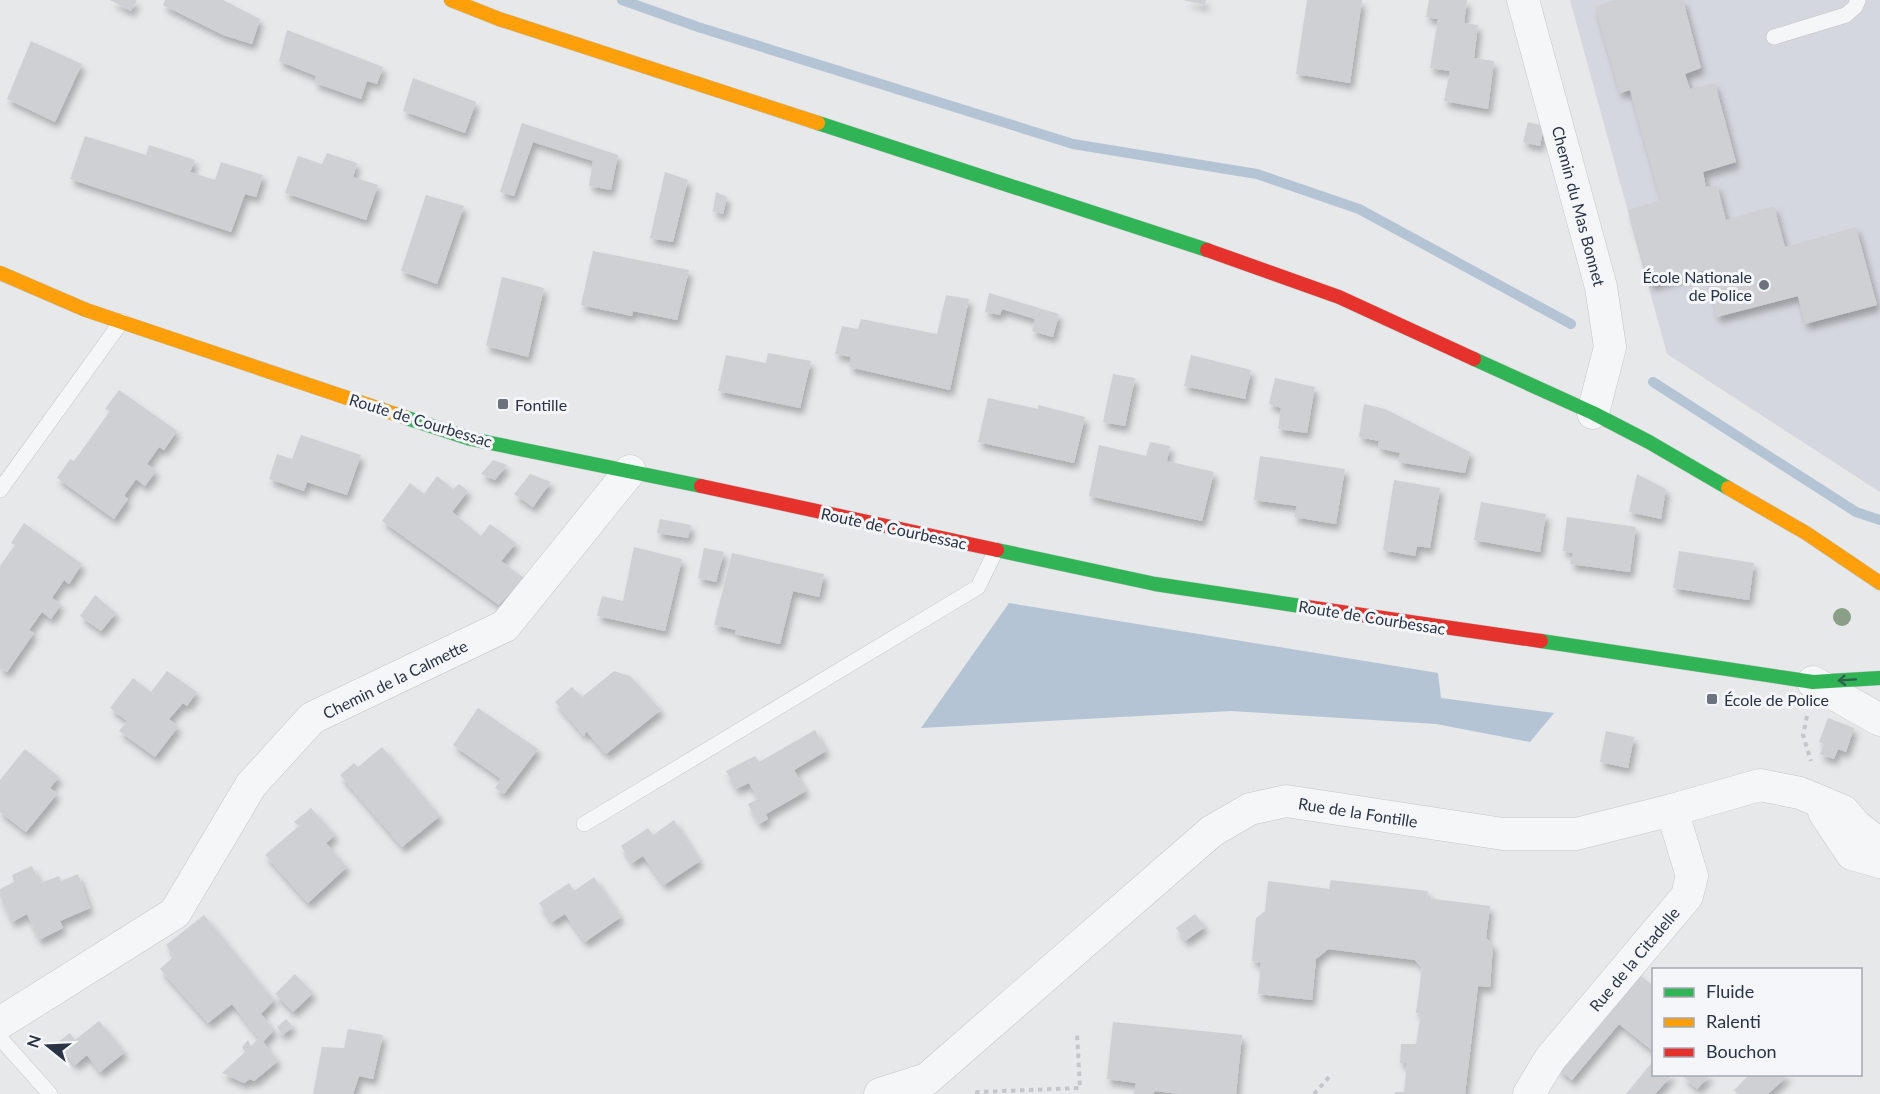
<svg xmlns="http://www.w3.org/2000/svg" width="1880" height="1094" font-family="Lato,sans-serif">
	<defs>
		<filter id="shadow"><feDropShadow dx="3.5" dy="6" stdDeviation="3" flood-color="#0004"/></filter>
	</defs>
	<rect width="100%" height="100%" fill="#e6e8ea"/>
	<polygon fill="#d4d7dd" points="1570,0 1880,0 1880,492 1667,354"/>
	<polygon fill="#b4c4d5" points="1009,603 1438,673 1441,698 1554,713 1530,742 1436,724 1231,711 921,728"/>
	<g fill="none" stroke-linecap="round" stroke-linejoin="round">
		<g stroke="#b4c4d5" stroke-width="10">
			<polyline points="622,0 698,27 1073,144 1257,174 1359,209 1571,324"/>
			<polyline points="1653,382 1856,512 1880,520"/>
		</g>
	</g>
	<g fill="#ced0d3" filter="url(#shadow)">
		<polygon points="110,0 137,0 131,11"/>
		<polygon points="165,0 223,0 260,19 252,44 223,35 163,5"/>
		<polygon points="1183,0 1206,0 1205,5"/>
		<polygon points="1307,0 1362,0 1350,83 1296,74"/>
		<polygon points="1429,0 1467,0 1464,23 1478,25 1474,58 1494,61 1488,109 1444,101 1450,71 1430,68 1438,19 1426,17"/>
		<polygon points="1616,0 1683,0 1701,68 1685,74 1690,89 1715,83 1736,162 1703,172 1706,187 1717,185 1726,220 1774,206 1785,247 1856,227 1877,305 1805,324 1798,296 1717,317 1706,270 1650,285 1628,210 1661,200 1630,90 1620,93 1595,6"/>
		<polygon points="287,30 383,67 377,84 367,81 361,99 315,83 316,76 279,61"/>
		<polygon points="31,41 82,64 55,122 7,99"/>
		<polygon points="413,78 476,102 465,133 403,111"/>
		<polygon points="1528,122 1544,126 1540,146 1523,142"/>
		<polygon points="522,123 618,155 611,190 589,186 593,161 533,142 514,196 500,192"/>
		<polygon points="85,136 146,155 149,145 195,160 190,172 215,180 221,162 263,175 256,197 245,194 231,232 70,179"/>
		<polygon points="327,153 357,163 353,177 378,185 366,220 285,193 298,156 322,164"/>
		<polygon points="665,172 688,180 673,242 650,238"/>
		<polygon points="716,192 727,197 723,214 713,211"/>
		<polygon points="426,195 464,206 437,284 401,271"/>
		<polygon points="593,251 689,270 677,320 633,311 632,316 581,305"/>
		<polygon points="502,277 544,288 528,357 486,346"/>
		<polygon points="989,293 1059,314 1053,337 1032,331 1035,319 1002,309 1000,315 985,312"/>
		<polygon points="946,295 969,299 950,390 849,367 851,357 835,354 842,326 858,329 861,319 937,334"/>
		<polygon points="768,353 811,361 800,408 718,391 726,355 766,363"/>
		<polygon points="1191,355 1251,370 1245,399 1184,386"/>
		<polygon points="1113,374 1135,378 1125,426 1103,422"/>
		<polygon points="1275,378 1315,387 1307,433 1278,429 1281,408 1269,404"/>
		<polygon points="119,390 177,431 164,450 159,447 147,464 156,471 151,478 145,486 136,479 124,496 128,499 114,519 57,478 70,459 74,461 110,411 105,409"/>
		<polygon points="988,398 1038,409 1038,405 1085,417 1074,463 978,442"/>
		<polygon points="1364,404 1385,409 1470,452 1465,473 1398,462 1400,453 1378,448 1379,441 1359,437"/>
		<polygon points="301,435 361,455 347,495 307,482 304,491 269,479 277,454 292,459"/>
		<polygon points="1150,442 1170,446 1167,461 1214,472 1202,521 1089,496 1099,445 1146,456"/>
		<polygon points="1260,456 1345,469 1336,524 1294,517 1297,506 1254,500"/>
		<polygon points="493,460 507,465 495,480 481,474"/>
		<polygon points="530,474 551,482 533,507 514,494"/>
		<polygon points="1637,474 1666,489 1661,519 1629,512"/>
		<polygon points="437,476 453,489 459,484 468,491 452,512 481,536 490,524 516,543 501,561 524,578 499,605 382,521 410,483 424,494"/>
		<polygon points="1394,480 1440,488 1430,548 1417,546 1415,556 1383,550"/>
		<polygon points="1481,502 1546,514 1540,552 1474,540"/>
		<polygon points="1567,517 1636,527 1630,572 1570,564 1573,553 1563,551"/>
		<polygon points="660,519 691,525 688,538 657,533"/>
		<polygon points="24,523 82,564 69,584 64,580 52,598 61,604 56,612 51,619 42,612 29,630 34,633 7,672 2,668 0,671 0,566 15,545 11,543"/>
		<polygon points="634,547 682,559 665,631 597,616 602,596 623,601"/>
		<polygon points="704,548 724,552 716,582 698,578"/>
		<polygon points="1679,551 1754,563 1749,600 1673,588"/>
		<polygon points="732,553 824,574 819,597 793,591 780,644 735,634 736,630 714,625"/>
		<polygon points="95,595 116,613 101,631 80,616"/>
		<polygon points="167,671 197,692 187,706 183,703 169,719 178,727 155,757 119,731 127,721 110,708 133,678 151,692"/>
		<polygon points="614,671 630,676 661,710 606,754 586,731 584,736 555,702 572,687 582,697"/>
		<polygon points="478,708 538,749 504,794 495,788 501,779 453,745"/>
		<polygon points="1828,718 1854,728 1846,752 1838,749 1834,759 1820,754 1824,744 1819,742"/>
		<polygon points="815,730 826,751 794,770 806,791 766,814 768,819 759,824 748,804 758,799 749,783 736,789 726,771 755,756 759,762"/>
		<polygon points="1606,731 1634,737 1628,768 1600,762"/>
		<polygon points="382,747 440,816 402,847 340,775 354,763 358,767"/>
		<polygon points="25,749 59,777 50,788 57,794 26,832 0,812 0,780"/>
		<polygon points="311,808 335,835 326,843 347,867 308,903 265,855 299,826 294,822"/>
		<polygon points="674,820 700,861 664,885 643,856 632,863 621,846 648,828 653,835"/>
		<polygon points="32,866 40,883 59,876 61,881 78,874 90,908 60,921 63,928 39,940 27,914 12,922 0,896 0,889 14,882 12,875"/>
		<polygon points="594,877 621,917 585,942 565,914 552,922 539,903 569,883 574,891"/>
		<polygon points="1331,880 1428,891 1427,898 1490,906 1486,938 1493,945 1490,987 1478,986 1465,1094 1395,1094 1395,1092 1404,1092 1407,1063 1400,1063 1401,1044 1416,1044 1421,1014 1416,1013 1422,968 1415,960 1328,949 1316,959 1312,1000 1258,994 1261,963 1252,961 1256,918 1265,911 1268,881 1329,889"/>
		<polygon points="1195,914 1205,927 1185,941 1176,928"/>
		<polygon points="204,915 274,1000 261,1014 274,1030 263,1042 278,1061 254,1081 250,1079 244,1083 222,1073 245,1052 242,1047 248,1040 251,1046 259,1038 232,1004 208,1023 160,969 174,956 166,945"/>
		<polygon points="1635,971 1653,986 1653,1051 1619,1024 1572,1080 1557,1068"/>
		<polygon points="295,974 313,993 293,1012 275,994"/>
		<polygon points="286,1019 293,1027 282,1035 277,1027"/>
		<polygon points="99,1021 125,1052 100,1072 87,1055 75,1065 57,1043 70,1033 75,1040"/>
		<polygon points="1113,1022 1242,1035 1236,1094 1179,1094 1155,1091 1153,1094 1134,1094 1136,1083 1107,1079"/>
		<polygon points="348,1029 383,1035 373,1079 359,1076 353,1094 313,1094 322,1047 344,1048"/>
		<polygon points="1653,1061 1654,1074 1673,1074 1655,1094 1626,1094"/>
		<polygon points="1681,1074 1711,1074 1697,1089"/>
		<polygon points="1750,1074 1789,1074 1768,1094 1738,1094 1734,1090"/>
	</g>
	<g fill="none" stroke-linecap="round" stroke-linejoin="round">
		<g stroke="#c4c6c8" stroke-width="16">
			<g id="lane">
				<polyline points="1774,37 1846,15 1855,7 1858,0"/>
				<polyline points="0,490 122,321"/>
				<polyline points="584,824 978,587 996,550"/>
				<polyline points="0,1038 50,1094"/>
			</g>
		</g>
		<g stroke="#c4c6c8" stroke-width="33">
			<g id="street">
				<polyline points="1523,0 1601,287 1610,347 1593,413"/>
				<polyline points="1813,682 1880,720"/>
				<polyline points="1824,812 1852,854 1880,862"/>
				<polyline points="0,1023 175,913 251,785 312,718 505,626 630,471"/>
				<polyline points="880,1094 927,1079 1212,831 1250,809 1286,801 1503,834 1576,834 1672,810 1760,785 1800,793 1843,811 1855,825 1880,845"/>
				<polyline points="1529,1094 1550,1059 1687,896 1692,876 1672,810"/>
			</g>
		</g>
		<g stroke="#c4c6c8" stroke-width="15">
			<g id="fast">
				<polyline points="818,123 1207,250"/>
				<polyline points="1474,359 1593,413 1649,442 1728,488"/>
				<polyline points="404,417 471,439 701,486"/>
				<polyline points="997,550 1155,584 1307,607"/>
				<polyline points="1541,641 1813,682 1880,678"/>
			</g>
		</g>
		<g stroke="#c4c6c8" stroke-width="15">
			<g id="slow">
				<polyline points="451,0 499,19 818,123"/>
				<polyline points="0,273 86,310 404,417"/>
				<polyline points="1728,488 1806,533 1880,583"/>
			</g>
		</g>
		<g stroke="#c4c6c8" stroke-width="15">
			<g id="jam">
				<polyline points="1207,250 1339,297 1474,359"/>
				<polyline points="701,486 997,550"/>
				<polyline points="1307,607 1541,641"/>
			</g>
		</g>
		<g stroke="#c5c6ca" stroke-width="4" stroke-dasharray="4.5 4.5" stroke-linecap="butt">
			<polyline points="1807,716 1803,735 1811,761"/>
			<polyline points="977,1094 977,1092 1080,1088 1077,1033"/>
			<polyline points="1314,1094 1330,1076"/>
		</g>
		<use href="#lane" stroke="#f5f6f7" stroke-width="15"/>
		<use href="#street" stroke="#f5f6f7" stroke-width="32"/>
		<use href="#fast" stroke="#30b455" stroke-width="14"/>
		<use href="#slow" stroke="#ff9f0a" stroke-width="14"/>
		<use href="#jam" stroke="#e5322d" stroke-width="14"/>
	</g>
	<circle fill="#8a9e88" cx="1842" cy="617" r="9"/>
	<defs><path id="oneway-shaft" d="M-6 0H5M1.5-3L5.5 0L1.5 3" fill="none" stroke-width="1.6" stroke-linecap="round" stroke-linejoin="round" transform="scale(1.5)"/></defs>
	<use stroke="#2d614b" href="#oneway-shaft" transform="translate(1847 680) rotate(176)"/>
	<g fill="#6c737f" stroke="#f4f6f9" stroke-width="2">
		<circle cx="1764" cy="285" r="6"/>
		<rect x="497" y="398" width="12" height="12" rx="3"/>
		<rect x="1706" y="693" width="12" height="12" rx="3"/>
	</g>
	<g text-anchor="middle" dominant-baseline="central" stroke-width="6" stroke-linejoin="round" paint-order="stroke">
		<g font-size="16" fill="#2b3445" stroke="#f4f6f9">
			<text transform="translate(1579 206) rotate(75)">Chemin du Mas Bonnet</text>
			<text transform="translate(421 420) rotate(17)">Route de Courbessac</text>
			<text transform="translate(894 528) rotate(12)">Route de Courbessac</text>
			<text transform="translate(1372 617) rotate(9)">Route de Courbessac</text>
			<text transform="translate(395 679) rotate(-26)">Chemin de la Calmette</text>
			<text transform="translate(1358 812) rotate(9)">Rue de la Fontille</text>
			<text transform="translate(1634 959) rotate(-50)">Rue de la Citadelle</text>
		</g>
		<g font-size="16" fill="#2b3445" stroke="#f4f6f9" text-anchor="start">
			<text x="1752" y="276" text-anchor="end">École Nationale<tspan x="1752" dy="18">de Police</tspan></text>
			<text x="515" y="404">Fontille</text>
			<text x="1724" y="699">École de Police</text>
		</g>
	</g>
	<rect x="1652" y="968" width="210" height="108" fill="#f4f6f9" stroke="#a4a8b1" stroke-width="1.5"/>
	<rect x="1664" y="988" width="30" height="9" fill="#30b455" stroke="#a4a8b1" stroke-width="1.5"/>
	<text x="1706" y="998" font-size="18" fill="#2b3445">Fluide</text>
	<rect x="1664" y="1018" width="30" height="9" fill="#ff9f0a" stroke="#a4a8b1" stroke-width="1.5"/>
	<text x="1706" y="1028" font-size="18" fill="#2b3445">Ralenti</text>
	<rect x="1664" y="1048" width="30" height="9" fill="#e5322d" stroke="#a4a8b1" stroke-width="1.5"/>
	<text x="1706" y="1058" font-size="18" fill="#2b3445">Bouchon</text>
	<g transform="translate(48 1046) rotate(288)" stroke="#f4f6f9" stroke-width="4.5" paint-order="stroke">
	<path d="M0-4.5L10 22L0 15L-10 22Z" fill="#2b3445"/>
	<text y="-9" font-size="16" font-weight="bold" text-anchor="middle" fill="#2b3445">N</text>
	</g>
</svg>
